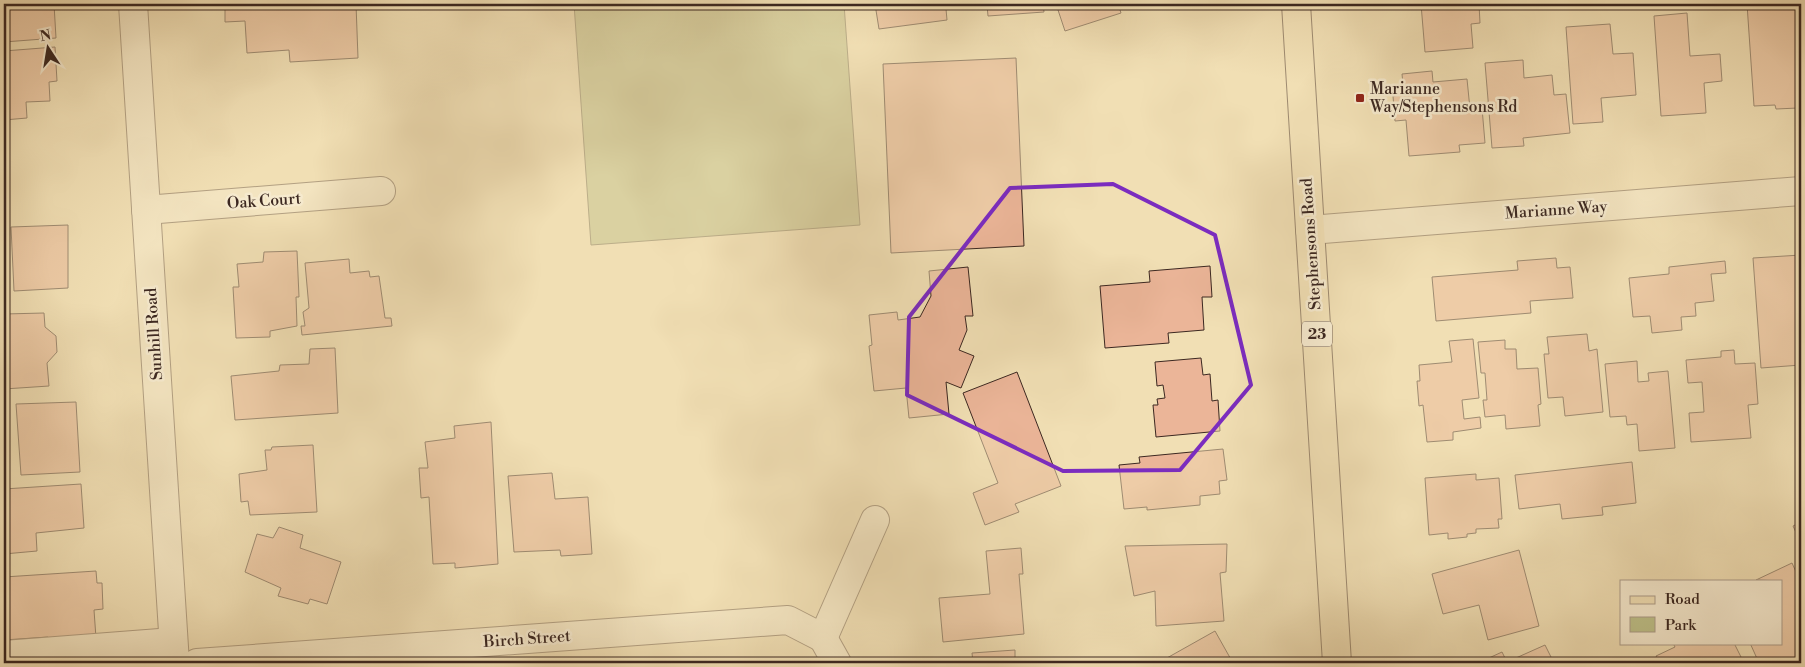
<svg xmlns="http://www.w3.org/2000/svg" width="1805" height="667" font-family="'Libre Bodoni',serif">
	<rect width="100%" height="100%" fill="#f1dfb4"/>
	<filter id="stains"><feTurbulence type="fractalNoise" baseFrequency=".004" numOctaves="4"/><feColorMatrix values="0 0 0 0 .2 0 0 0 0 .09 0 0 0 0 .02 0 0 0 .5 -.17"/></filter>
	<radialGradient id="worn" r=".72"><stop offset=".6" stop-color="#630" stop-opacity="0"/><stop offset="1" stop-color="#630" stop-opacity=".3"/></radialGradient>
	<polygon fill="#bec18a" stroke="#7d7456" points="574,4 844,4 860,225 591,245"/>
	<g fill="#ebb598" stroke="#3c2821">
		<polygon points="4,4 54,4 56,38 4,42"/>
		<polygon points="225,4 356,4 358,58 290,62 289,50 247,53 245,21 225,22"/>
		<polygon points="875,4 1043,4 1044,12 988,16 987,5 946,9 947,20 879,29"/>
		<polygon points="1056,4 1118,4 1121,13 1065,31"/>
		<polygon points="1421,4 1479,4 1480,23 1471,24 1473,48 1425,52"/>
		<polygon points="1747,4 1801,4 1801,63 1796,63 1798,108 1776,109 1775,105 1754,106"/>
		<polygon points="1687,13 1690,56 1720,54 1722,81 1704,83 1706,113 1661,116 1654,16"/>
		<polygon points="1610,24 1613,54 1633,53 1636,95 1601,98 1603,122 1573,124 1566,27"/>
		<polygon points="55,47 57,81 49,82 50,101 26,102 27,118 4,120 4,51"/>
		<polygon points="1016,58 1024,246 891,253 883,64"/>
		<polygon points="1523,60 1524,78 1552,75 1554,95 1566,94 1570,133 1523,138 1524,146 1492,148 1485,63"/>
		<polygon points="1432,71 1433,82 1467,79 1470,109 1482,108 1485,143 1459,145 1460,152 1409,156 1406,120 1395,121 1393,96 1404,95 1402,74"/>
		<polygon points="68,225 68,288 14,291 11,227"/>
		<polygon points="297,251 299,297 296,297 297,326 270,331 270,337 236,338 233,287 239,287 237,264 263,262 264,252"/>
		<polygon points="1801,255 1801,365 1761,368 1753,258"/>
		<polygon points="1556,258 1557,268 1570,267 1573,298 1530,301 1531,313 1436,321 1432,277 1518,270 1517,261"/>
		<polygon points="349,259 350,273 369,271 370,277 379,276 385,318 391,318 392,326 302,335 301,326 305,326 303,312 309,308 305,263"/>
		<polygon points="1725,261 1726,273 1711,274 1714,301 1695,303 1696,316 1681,317 1682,330 1652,333 1650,316 1633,317 1629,278 1669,274 1669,267"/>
		<polygon points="1210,266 1212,297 1202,297 1204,330 1168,333 1169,343 1105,348 1100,286 1150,282 1149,271"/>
		<polygon points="968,267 973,316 965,316 967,330 959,350 974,356 961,388 946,382 949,414 909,418 906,388 874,391 869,346 872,345 869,315 897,312 898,320 920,317 931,296 929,271"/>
		<polygon points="44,313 45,327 56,336 57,352 47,363 49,386 4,389 4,314"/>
		<polygon points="1587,334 1589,351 1597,349 1603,412 1565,416 1563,397 1548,398 1544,354 1549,354 1547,337"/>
		<polygon points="1473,339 1479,398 1462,400 1464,419 1480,417 1481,428 1453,432 1453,440 1427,442 1423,405 1419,406 1417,381 1420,381 1419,365 1452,362 1449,341"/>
		<polygon points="1505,340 1505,349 1516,349 1517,369 1538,368 1541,404 1538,405 1540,426 1506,429 1505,415 1485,417 1483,400 1487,400 1485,373 1481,373 1478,342"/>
		<polygon points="335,348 338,413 235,420 231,376 279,371 280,365 309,364 310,349"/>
		<polygon points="1734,350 1735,364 1755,363 1758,404 1748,405 1751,438 1691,442 1689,413 1704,412 1702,382 1688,383 1686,360 1721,357 1721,351"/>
		<polygon points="1201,358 1203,375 1210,374 1212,401 1218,400 1220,431 1156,437 1153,405 1158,405 1157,399 1165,398 1163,385 1157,386 1155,362"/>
		<polygon points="1637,361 1638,382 1649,381 1648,373 1668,371 1675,448 1639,451 1637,424 1627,425 1626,416 1610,417 1605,364"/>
		<polygon points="1017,372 1061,486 1015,504 1019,512 985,525 973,493 998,483 963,393"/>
		<polygon points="76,402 80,472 21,475 16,404"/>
		<polygon points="491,422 498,564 455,568 455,563 433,564 429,497 421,498 419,468 428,468 425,442 455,438 454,426"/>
		<polygon points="313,445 317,512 250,515 248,501 241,502 239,474 267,470 265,450 271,450 272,447"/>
		<polygon points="1223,449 1227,480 1219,481 1220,494 1200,496 1200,505 1147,510 1147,507 1124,509 1119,465 1140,463 1139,457"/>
		<polygon points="1632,462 1636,503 1602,507 1603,515 1562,519 1560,504 1519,509 1515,475"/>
		<polygon points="552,473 555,499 588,497 592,554 561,556 560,550 514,552 508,476"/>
		<polygon points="1476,474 1476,480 1499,478 1502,519 1498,519 1499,528 1476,529 1476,533 1467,534 1467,537 1448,539 1448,533 1429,535 1425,478"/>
		<polygon points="81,484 84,528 36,533 37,551 4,554 4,489"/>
		<polygon points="1801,522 1801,543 1793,526"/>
		<polygon points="279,527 303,535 300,548 341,562 327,604 310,599 308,604 278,596 281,588 245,572 257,534 273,538"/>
		<polygon points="1227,544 1226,572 1220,573 1224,621 1156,626 1155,591 1134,596 1125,546"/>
		<polygon points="1021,548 1023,574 1019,574 1024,634 943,642 939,598 990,594 986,551"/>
		<polygon points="1519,550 1539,626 1488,640 1479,605 1443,614 1432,574"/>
		<polygon points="1792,563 1801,583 1801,663 1759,663 1750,643 1781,643 1781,581 1756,580"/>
		<polygon points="96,571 97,583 102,583 103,609 94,610 96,638 48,640 48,637 4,640 4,577"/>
		<polygon points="1215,631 1233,663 1158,663"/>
		<polygon points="1673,643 1734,643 1744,663 1660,663 1656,656 1675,647"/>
		<polygon points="1545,645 1554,663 1478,663 1502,652 1507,662"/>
		<polygon points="1015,650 1015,663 973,663 972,653"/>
	</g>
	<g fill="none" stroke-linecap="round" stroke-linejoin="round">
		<g stroke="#695646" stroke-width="30">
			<g id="minor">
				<polyline points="133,4 175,663"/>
				<polyline points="146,210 381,191"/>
				<polyline points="1310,230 1801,191"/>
				<polyline points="823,638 875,520"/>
				<polyline points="823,638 837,663"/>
				<polyline points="4,655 173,642"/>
				<polyline points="197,663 788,620 823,638"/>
			</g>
		</g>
		<g stroke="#3c2821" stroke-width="30">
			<polyline id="major" points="1296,4 1337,663"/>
		</g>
		<use href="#minor" stroke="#f6eace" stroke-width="28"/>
		<use href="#major" stroke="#f1dfb4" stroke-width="28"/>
	</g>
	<path d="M0 0H1805V667H0ZM 1113,184 L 1215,235 L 1251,385 L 1180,470 L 1063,471 L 907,395 L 909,317 L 1010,188 Z" fill="#f1dfb4" fill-opacity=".55" fill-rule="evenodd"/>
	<path fill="none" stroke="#7b2cbf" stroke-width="4" stroke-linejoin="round" d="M 1113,184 L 1215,235 L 1251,385 L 1180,470 L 1063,471 L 907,395 L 909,317 L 1010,188 Z"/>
	<rect fill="#8f2418" stroke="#f6eace" stroke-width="2" x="1355" y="93" width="10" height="10" rx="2.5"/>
	<g text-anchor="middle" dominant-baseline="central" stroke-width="5" stroke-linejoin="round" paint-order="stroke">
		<rect fill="#f6eace" stroke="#746255" stroke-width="1" x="1302" y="321.5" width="30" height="25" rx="4"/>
		<g font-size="15" font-weight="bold" fill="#3c2821">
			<text x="1317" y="334">23</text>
		</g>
		<g font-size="16" fill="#3c2821" stroke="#f6eace" text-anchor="start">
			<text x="1370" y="89">Marianne<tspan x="1370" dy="18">Way/Stephensons Rd</tspan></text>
		</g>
		<g font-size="16" fill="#3c2821" stroke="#f6eace">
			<text transform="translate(264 201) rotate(-4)">Oak Court</text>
			<text transform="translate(1556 210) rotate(-4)">Marianne Way</text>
			<text transform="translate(1311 244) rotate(-94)">Stephensons Road</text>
			<text transform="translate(154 334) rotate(-94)">Sunhill Road</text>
			<text transform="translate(527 639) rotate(-4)">Birch Street</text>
		</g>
	</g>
	<rect width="1805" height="667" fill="none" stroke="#f1dfb4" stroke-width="20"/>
	<rect x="5" y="5" width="1795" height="657" fill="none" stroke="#3c2821" stroke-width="2.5"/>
	<rect x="10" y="10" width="1785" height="647" fill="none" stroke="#3c2821"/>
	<rect x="1620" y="580" width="162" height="65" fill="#f6eace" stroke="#ac9c89"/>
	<rect x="1630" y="596" width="25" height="8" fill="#f1dfb4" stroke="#ac9c89"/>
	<text x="1665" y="604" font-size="15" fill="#3c2821">Road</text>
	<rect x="1630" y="617" width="25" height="15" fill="#bec18a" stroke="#ac9c89"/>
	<text x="1665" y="630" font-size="15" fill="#3c2821">Park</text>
	<g transform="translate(48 48) rotate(348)" stroke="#f6eace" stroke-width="4" paint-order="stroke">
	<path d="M0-4L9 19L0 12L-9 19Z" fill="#3c2821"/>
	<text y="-8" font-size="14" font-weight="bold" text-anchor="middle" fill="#3c2821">N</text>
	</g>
	<rect width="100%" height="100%" filter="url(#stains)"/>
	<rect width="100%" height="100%" fill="url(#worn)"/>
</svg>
